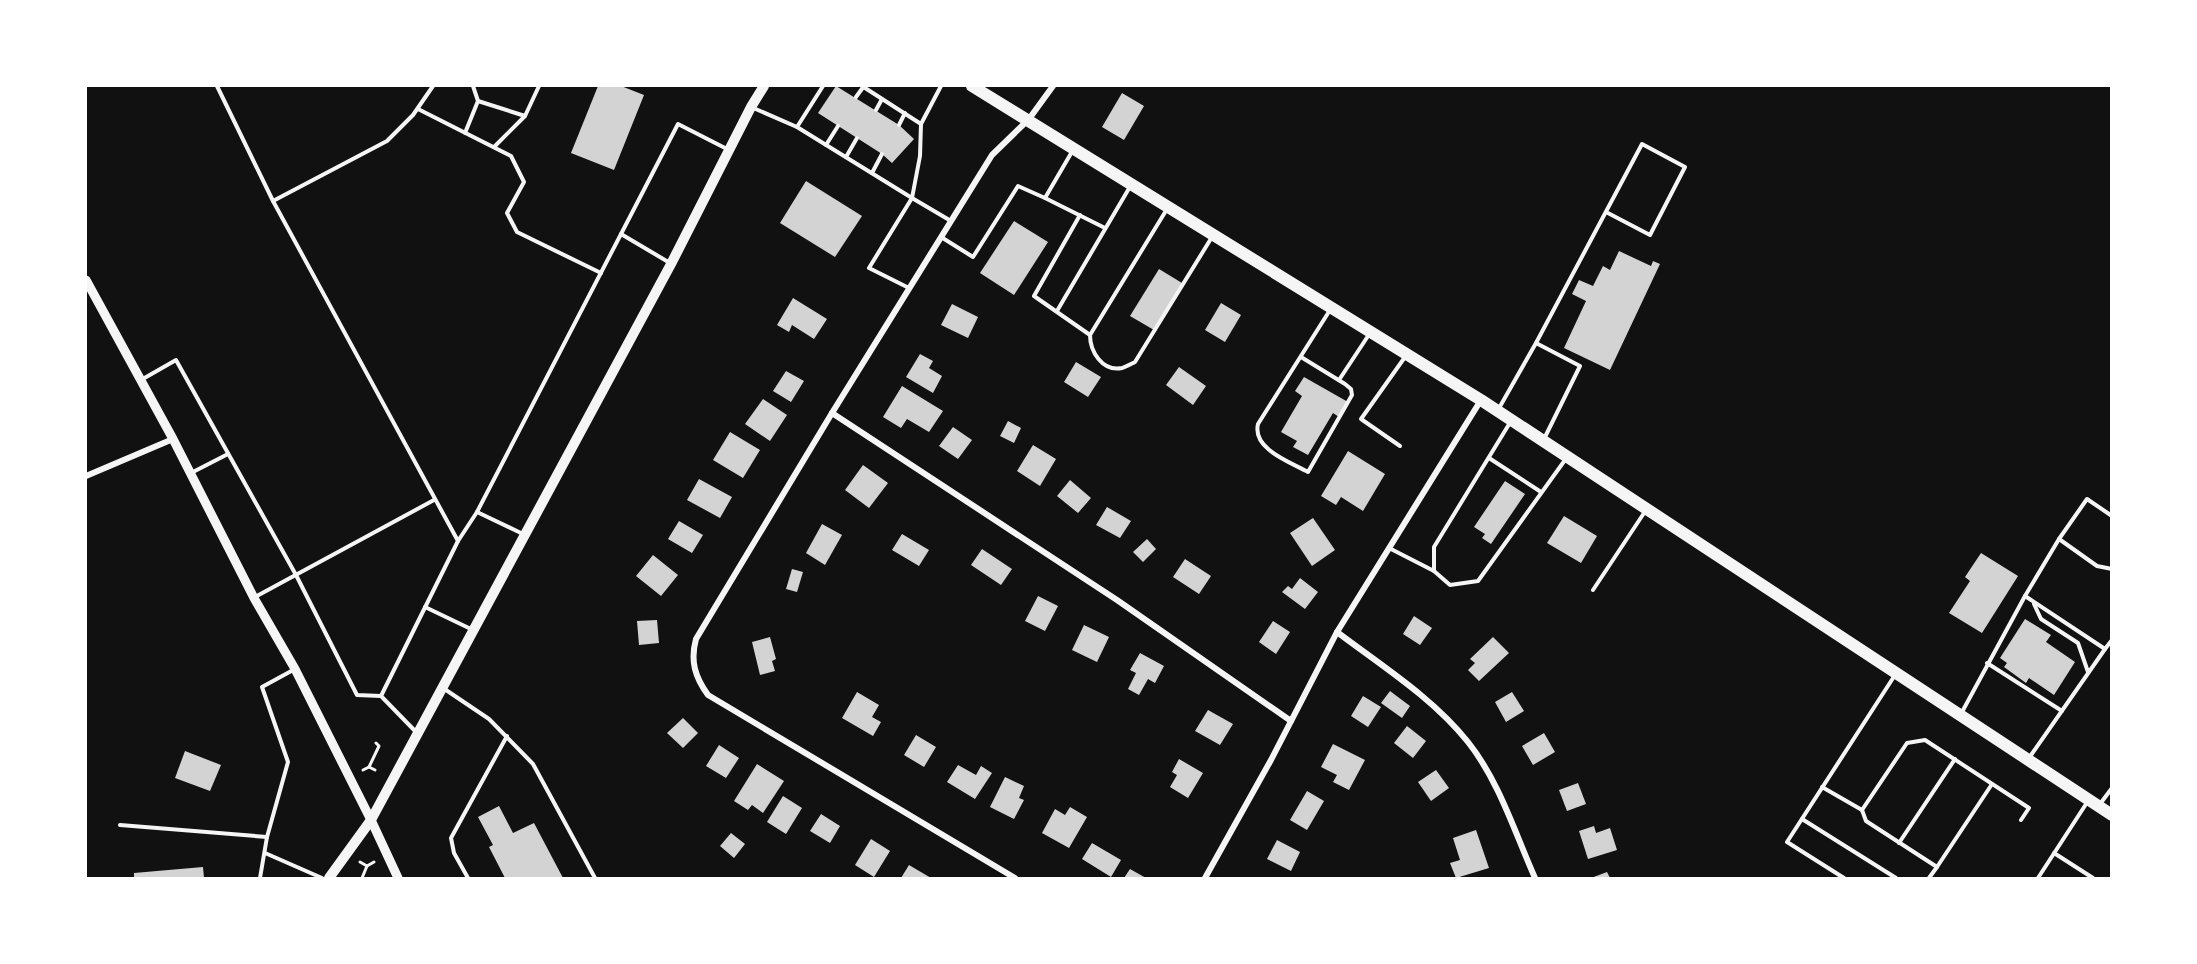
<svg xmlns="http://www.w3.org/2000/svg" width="2197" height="964" font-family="'Varela Round',sans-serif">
	<rect width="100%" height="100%" fill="#111"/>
	<g fill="#d3d3d3">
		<polygon points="598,86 621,86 644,95 614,170 571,153"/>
		<polygon points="836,86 899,125 914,139 892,163 882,154 818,113"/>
		<polygon points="1122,93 1144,106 1124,140 1102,127"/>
		<polygon points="806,181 862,216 835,257 780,223"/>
		<polygon points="1014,221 1048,242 1014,295 980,273"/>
		<polygon points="1619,251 1651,266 1653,261 1660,264 1610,370 1564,348 1586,301 1572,294 1579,280 1593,286 1603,266 1610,270"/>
		<polygon points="1159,269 1182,283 1154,330 1130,316"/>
		<polygon points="793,298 827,319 814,339 792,325 789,332 777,325"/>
		<polygon points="1221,303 1241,315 1225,342 1205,330"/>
		<polygon points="952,304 978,317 968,338 941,325"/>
		<polygon points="920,354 933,361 929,368 942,376 933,393 906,377"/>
		<polygon points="1076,362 1101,377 1088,397 1064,382"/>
		<polygon points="1179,367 1206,386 1193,405 1166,385"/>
		<polygon points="786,371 804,381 791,402 773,391"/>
		<polygon points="1304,377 1348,402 1339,417 1333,413 1308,455 1293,447 1297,441 1281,432 1302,396 1295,391"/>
		<polygon points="902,386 943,411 929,432 907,419 901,428 883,417"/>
		<polygon points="763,399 787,415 770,441 745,424"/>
		<polygon points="1008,421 1021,428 1014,443 1000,436"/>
		<polygon points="953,427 972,440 958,459 939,446"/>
		<polygon points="730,432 760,450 743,478 713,460"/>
		<polygon points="1033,445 1056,459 1040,486 1017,471"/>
		<polygon points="1348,451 1385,474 1363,511 1341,497 1336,505 1321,496"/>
		<polygon points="863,465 888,483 869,508 845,490"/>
		<polygon points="699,479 732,497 720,518 687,500"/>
		<polygon points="1070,480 1091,498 1078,513 1057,496"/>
		<polygon points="1505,481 1525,494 1491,544 1482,538 1485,534 1474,527"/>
		<polygon points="1107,507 1131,521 1120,538 1096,525"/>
		<polygon points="1564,516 1597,536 1581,563 1547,543"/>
		<polygon points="1313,518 1335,550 1312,566 1290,533"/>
		<polygon points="679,521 703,535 692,553 668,539"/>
		<polygon points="822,524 842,535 825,565 806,553"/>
		<polygon points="902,534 929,550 919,566 892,550"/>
		<polygon points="1147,539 1156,549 1143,562 1133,552"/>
		<polygon points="982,549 1012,569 1001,585 971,565"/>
		<polygon points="1981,553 2018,576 1982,633 1949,613 1970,581 1965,577"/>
		<polygon points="653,555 678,575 661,596 636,576"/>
		<polygon points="1185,559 1211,576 1199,594 1173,577"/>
		<polygon points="792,569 803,572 797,592 786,589"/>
		<polygon points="1300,578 1318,592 1305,609 1282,592 1288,586 1292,589"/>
		<polygon points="1038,596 1058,606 1045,631 1025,621"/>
		<polygon points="1414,616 1432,628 1420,645 1403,634"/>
		<polygon points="2025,619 2051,635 2046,642 2075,662 2054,695 2029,678 2026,683 2004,667 2007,663 2000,658"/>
		<polygon points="657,620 659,643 639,645 637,621"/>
		<polygon points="1273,621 1290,632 1276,654 1259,642"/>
		<polygon points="1084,625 1109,637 1097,662 1072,650"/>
		<polygon points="770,637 776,659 772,661 775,671 760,675 752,642"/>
		<polygon points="1493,637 1509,653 1479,681 1468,670 1475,663 1470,659"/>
		<polygon points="1140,653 1164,666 1155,683 1148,679 1139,695 1128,689 1136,673 1130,670"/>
		<polygon points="1390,691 1410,706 1402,718 1381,703"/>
		<polygon points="857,692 879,705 872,717 881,722 873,736 842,718"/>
		<polygon points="1512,692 1524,711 1506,722 1495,702"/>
		<polygon points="1363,696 1381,707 1368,727 1351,716"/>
		<polygon points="1208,710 1233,724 1220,745 1195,731"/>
		<polygon points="683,718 698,733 683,748 667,733"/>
		<polygon points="1407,726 1426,741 1413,758 1394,743"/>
		<polygon points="1544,733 1555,752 1533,765 1522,746"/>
		<polygon points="916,735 936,747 924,767 904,755"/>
		<polygon points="1333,744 1365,760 1349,790 1333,782 1337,775 1321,767"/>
		<polygon points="719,745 739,758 726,778 706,766"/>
		<polygon points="185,751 221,765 210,791 175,778"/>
		<polygon points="1179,759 1203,773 1188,798 1170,787 1177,775 1172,772"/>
		<polygon points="757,764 784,781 763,813 752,805 748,810 734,801"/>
		<polygon points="958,765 976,775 981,766 992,773 975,799 947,782"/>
		<polygon points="1436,770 1449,788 1431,801 1418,782"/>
		<polygon points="1005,777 1024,786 1019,798 1024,800 1014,819 990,807"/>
		<polygon points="1578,783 1586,804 1567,811 1559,790"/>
		<polygon points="1307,791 1324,801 1307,830 1290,820"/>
		<polygon points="783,796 802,808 786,834 767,822"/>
		<polygon points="499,806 513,833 534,823 563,878 505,878 489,847 493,845 478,817"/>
		<polygon points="1070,807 1087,817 1069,848 1042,833 1055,809 1065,815"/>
		<polygon points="821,814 840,826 830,843 810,831"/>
		<polygon points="1594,826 1596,833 1610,828 1617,850 1588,859 1579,831"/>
		<polygon points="1476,830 1489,868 1456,878 1450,863 1460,860 1453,838"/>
		<polygon points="731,833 745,844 734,858 720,846"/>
		<polygon points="871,839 890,851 874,877 855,865"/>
		<polygon points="1277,840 1300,852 1291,871 1267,859"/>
		<polygon points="1092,843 1121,860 1111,877 1082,859"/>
		<polygon points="909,865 931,878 901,878"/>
		<polygon points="203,867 204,878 134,878 134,873"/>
		<polygon points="1130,869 1146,878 1124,878"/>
		<polygon points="1607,872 1610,878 1591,878"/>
	</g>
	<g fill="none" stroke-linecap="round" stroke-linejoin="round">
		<g stroke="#f5f5f5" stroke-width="3">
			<polyline points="369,767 379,746 376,743"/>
			<polyline points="363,770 369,767 375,770"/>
			<polyline points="360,862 367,866 374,862"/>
			<polyline points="362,878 367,866"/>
		</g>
		<g stroke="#f5f5f5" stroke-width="4">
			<polyline points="217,86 273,201 458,541"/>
			<polyline points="473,86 478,101 525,116"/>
			<polyline points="823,86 797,127 912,198 920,156 921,124 941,86"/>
			<polyline points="862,86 921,124"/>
			<polyline points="856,97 864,86"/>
			<polyline points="751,107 797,127"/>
			<polyline points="418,109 511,156 524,182 507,213 517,232 601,273"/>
			<polyline points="876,110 882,99"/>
			<polyline points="899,125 905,113"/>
			<polyline points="465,133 478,101"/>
			<polyline points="826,145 838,126"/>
			<polyline points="494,147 525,116 539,86"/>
			<polyline points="846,157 857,138"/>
			<polyline points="872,173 882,154"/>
			<polyline points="1045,198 1105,228"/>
			<polyline points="273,201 387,141 413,115 433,86"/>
			<path d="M 1167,209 L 1090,335 C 1090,351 1102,372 1122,368 C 1126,367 1131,364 1135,362 L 1212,237"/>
			<polyline points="1080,215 1034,296 1090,335"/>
			<polyline points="621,234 670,263"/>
			<polyline points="941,237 973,257 1018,186 1045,198 1073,150"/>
			<polyline points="909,288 869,268 912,198 951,221"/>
			<polyline points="1057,311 1131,185"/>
			<path d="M 1301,357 L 1345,384 L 1351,389 L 1352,395 L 1308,472 C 1290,462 1252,449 1258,424 L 1330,310"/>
			<polyline points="141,380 176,360 296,575 357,695 381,696"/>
			<polyline points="1339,380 1370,333"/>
			<polyline points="1498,410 1536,343"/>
			<polyline points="1511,421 1434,547 1434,571 1450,585 1478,581 1565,460"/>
			<polyline points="1545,437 1580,366 1536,343 1642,144 1685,167 1650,235 1606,212"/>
			<polyline points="1400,446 1361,419 1405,357"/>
			<polyline points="1489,458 1541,492"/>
			<polyline points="191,473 228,454"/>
			<polyline points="477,512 523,534"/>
			<polyline points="2059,539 2097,566 2112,569"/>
			<polyline points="1389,548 1434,571"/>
			<polyline points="1593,590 1646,510"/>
			<polyline points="2025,596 2059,539 2087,499 2112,516"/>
			<polyline points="255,597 434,500"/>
			<polyline points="2034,604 2041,619 2078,643 2088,672"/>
			<polyline points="425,607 473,630"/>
			<polyline points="2105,649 2112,640"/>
			<polyline points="1987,663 2062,711"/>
			<polyline points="443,688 489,719 533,764 595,878"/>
			<polyline points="1962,712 2025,596 2105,649 2029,758"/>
			<polyline points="417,733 381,696 458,541 477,512 678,124 727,149"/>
			<polyline points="1992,784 1937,867 1866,821 1862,810 1907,743 1925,740 2029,808 2021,820"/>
			<polyline points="1822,787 1862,810"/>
			<polyline points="2100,804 2112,788"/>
			<polyline points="1802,819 1896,878"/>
			<polyline points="120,825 267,837"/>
			<polyline points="1899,843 1955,759"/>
			<polyline points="265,853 322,878"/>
			<polyline points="2054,853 2093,878"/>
			<polyline points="260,878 267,837 288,762 262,687 295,669"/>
			<polyline points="468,878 454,853 451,838 507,736"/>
			<polyline points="1844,878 1787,842 1895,675"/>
			<polyline points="1929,878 1937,867"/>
			<polyline points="2038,878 2088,801"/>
		</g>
		<g stroke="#f5f5f5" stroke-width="6">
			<polyline points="832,413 1117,600 1291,721"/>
			<polyline points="86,476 173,439"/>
			<path d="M 1337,632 C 1382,666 1433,698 1468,742 C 1499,781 1515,833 1535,878"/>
			<path d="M 1015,878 L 708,695 C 695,677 690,661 696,639 L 832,413 L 992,155 L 1029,119 L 1053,86"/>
			<polyline points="1205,878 1271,760 1337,632 1481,400"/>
		</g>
		<polyline stroke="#f5f5f5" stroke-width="9" points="86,280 173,439 254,598 295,669 371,820 398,878"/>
		<polyline stroke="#f5f5f5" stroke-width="10" points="329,878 371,820 671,264 751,107 764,86"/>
		<polyline stroke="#f5f5f5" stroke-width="12" points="972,86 1481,400 2112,815"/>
	</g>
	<rect width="2197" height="964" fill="none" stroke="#ffffff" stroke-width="174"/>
</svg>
